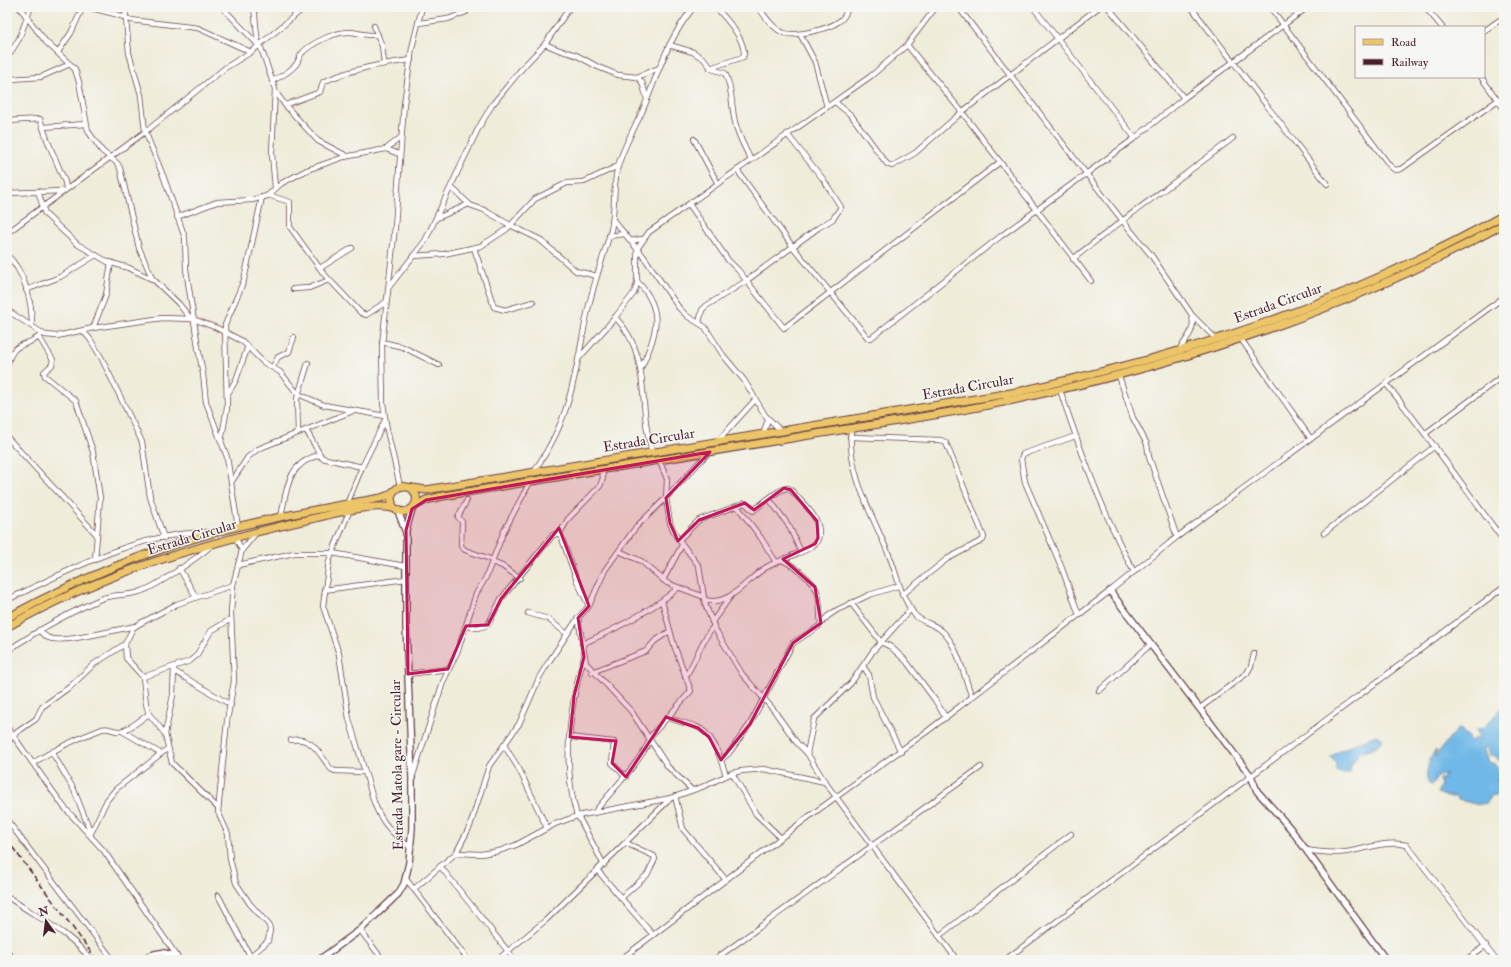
<svg xmlns="http://www.w3.org/2000/svg" width="1511" height="967" font-family="'IM FELL Double Pica',serif">
	<rect width="100%" height="100%" fill="#f6f6f2"/>
	<filter id="ink" filterUnits="userSpaceOnUse"><feTurbulence type="fractalNoise" baseFrequency=".025" numOctaves="2"/><feDisplacementMap in="SourceGraphic" scale="8" xChannelSelector="R" yChannelSelector="G"/><feConvolveMatrix kernelMatrix="1 2 1 2 8 2 1 2 1" color-interpolation-filters="sRGB"/></filter>
	<filter id="wash" filterUnits="userSpaceOnUse"><feTurbulence type="fractalNoise" baseFrequency=".012" numOctaves="4" result="noise"/><feDisplacementMap in="SourceGraphic" scale="16" xChannelSelector="R" yChannelSelector="G"/><feGaussianBlur stdDeviation="0.9" result="paint"/><feColorMatrix in="noise" values="0 0 0 0 0 0 0 0 0 0 0 0 0 0 0 0 0 1.4 0 .05"/><feComposite in="paint" operator="in"/></filter>
	<g filter="url(#wash)">
		<rect width="100%" height="100%" fill="#efecd9"/>
		<g fill="#6fb8e7" stroke="#5c6c89">
			<path d="M 1500,709 L 1504,709 L 1504,770 L 1502,761 L 1499,761 L 1496,756 L 1490,756 L 1488,747 L 1484,748 C 1484,753 1487,757 1488,762 L 1496,764 L 1498,770 L 1502,774 L 1501,779 L 1496,780 L 1504,783 L 1502,790 L 1504,791 L 1504,796 L 1492,795 L 1487,803 C 1474,806 1471,802 1458,800 L 1456,797 L 1448,797 L 1437,793 L 1441,785 L 1439,779 L 1444,779 L 1444,776 L 1447,773 L 1437,777 L 1432,785 L 1429,784 C 1423,777 1430,756 1436,750 L 1437,751 L 1435,755 L 1435,757 L 1450,737 L 1454,735 L 1457,729 L 1462,730 L 1463,734 L 1467,735 L 1470,742 L 1475,738 L 1479,742 L 1479,738 L 1476,730 L 1485,727 Z"/>
			<path d="M 1377,735 L 1383,739 C 1377,747 1370,751 1360,752 L 1351,765 L 1350,772 L 1342,774 L 1336,770 L 1336,763 L 1331,757 C 1334,752 1369,737 1377,735 Z"/>
		</g>
	</g>
	<g filter="url(#ink)">
		<g fill="none" stroke-linecap="round" stroke-linejoin="round">
			<g stroke="#633e45" stroke-width="6">
				<g id="minor">
					<polyline points="19,7 46,42 75,69 79,82 88,131 102,151 117,163 120,168 139,248 153,280"/>
					<polyline points="87,7 115,14 131,20 198,28 251,52"/>
					<polyline points="125,7 129,53 141,95 145,131 164,178 185,238 186,269 198,347 203,374 206,402 227,457 238,527"/>
					<polyline points="222,7 261,48 275,89 272,154 275,188"/>
					<polyline points="254,7 258,44"/>
					<path d="M 758,7 C 765,16 773,29 784,33 C 796,37 828,29 838,22 C 844,19 846,13 848,7"/>
					<polyline points="958,7 1122,220 1151,255 1192,315 1216,339"/>
					<polyline points="1033,7 1135,138"/>
					<polyline points="1108,7 1184,98"/>
					<polyline points="1191,7 1327,184"/>
					<polyline points="1270,7 1390,166 1395,170 1401,169 1498,100"/>
					<polyline points="1425,7 1442,27"/>
					<polyline points="419,23 448,19 466,12"/>
					<polyline points="374,26 382,46 384,63"/>
					<polyline points="1484,31 1504,17"/>
					<polyline points="800,34 815,62 827,107"/>
					<polyline points="545,44 559,50 576,55 598,67 618,75 637,77 659,68"/>
					<path d="M 669,45 L 693,52 L 704,59 L 712,69 L 725,73 C 733,89 731,106 735,122 C 738,136 745,148 751,160"/>
					<polyline points="907,45 962,112 1091,281"/>
					<polyline points="58,52 71,33 83,7"/>
					<polyline points="7,58 19,39 31,7"/>
					<path d="M 710,68 L 743,57 L 744,54 C 744,37 726,18 715,7"/>
					<polyline points="7,76 11,79 41,77 70,64"/>
					<polyline points="637,77 642,82 647,99"/>
					<polyline points="1481,77 1504,109"/>
					<path d="M 272,81 C 280,77 292,71 297,63 C 299,59 300,55 303,52 C 312,43 335,32 348,32 C 357,32 366,36 378,35"/>
					<polyline points="275,91 285,105 318,141 347,156"/>
					<polyline points="835,102 851,115 887,164 892,166 915,153 962,112 1099,7"/>
					<path d="M 285,105 L 320,92 L 323,82 C 351,69 381,64 411,60"/>
					<polyline points="7,121 40,119 48,142 65,182 66,189"/>
					<polyline points="43,127 86,124"/>
					<polyline points="694,139 717,182"/>
					<polyline points="386,149 399,154"/>
					<polyline points="737,170 793,247 868,338 871,338 1001,236 1135,138 1184,98 1308,7"/>
					<polyline points="451,187 470,205 484,210 510,225 539,239 576,271 597,276"/>
					<polyline points="38,191 45,214 77,244 108,262 129,268 154,280 178,303 191,319"/>
					<polyline points="7,193 63,191"/>
					<polyline points="268,195 290,202 290,227 324,274 361,313 366,315 386,302"/>
					<polyline points="689,204 728,260 738,270 784,328 1000,162"/>
					<polyline points="177,217 217,202 252,200 267,196 282,183 307,170 344,157 386,149 400,138"/>
					<polyline points="437,218 469,204"/>
					<polyline points="613,220 644,257 679,308 687,316 705,327 723,355 744,380 765,415 782,432"/>
					<polyline points="7,233 149,129 225,68 251,52 305,7"/>
					<polyline points="609,236 624,234"/>
					<polyline points="630,241 642,239"/>
					<polyline points="474,248 494,307 505,310 533,302"/>
					<path d="M 7,255 C 25,272 32,302 32,325"/>
					<polyline points="413,256 444,254 481,246 507,229 535,199 567,183 584,182 618,166"/>
					<path d="M 1073,259 C 1125,217 1180,179 1233,138"/>
					<polyline points="320,268 352,248"/>
					<path d="M 637,281 C 666,311 656,335 641,368"/>
					<polyline points="389,287 425,241 478,129 492,105 524,66 545,44 570,7"/>
					<polyline points="293,289 309,288 329,280"/>
					<polyline points="26,290 60,277 96,255"/>
					<polyline points="7,310 45,335 57,336 93,328 162,318 193,319 217,328 242,341 263,362 280,372 298,394 324,405 385,416"/>
					<path d="M 615,317 C 645,348 641,383 646,423 C 647,433 650,443 652,453"/>
					<polyline points="699,323 702,310 706,306 746,281 818,228 833,219 841,207 823,179 787,134"/>
					<polyline points="93,328 106,295 111,262"/>
					<polyline points="83,331 90,339 101,357 142,442 150,497 164,538"/>
					<polyline points="39,337 53,360 52,365 44,372 45,376 76,401 93,452 100,498 95,560"/>
					<polyline points="1241,339 1311,439"/>
					<polyline points="382,342 403,347 439,365"/>
					<path d="M 1178,351 C 1185,341 1196,330 1192,317"/>
					<polyline points="579,358 613,320 634,293 637,284 637,249 649,232 871,76 907,45 936,7"/>
					<path d="M 7,365 C 15,339 23,349 40,336"/>
					<polyline points="273,367 278,357 289,352 294,337"/>
					<polyline points="1119,376 1133,418 1147,444 1149,457 1177,537"/>
					<path d="M 1387,385 C 1428,435 1465,489 1504,541"/>
					<path d="M 1060,390 C 1081,452 1103,514 1134,572"/>
					<polyline points="227,395 236,380 248,346"/>
					<path d="M 851,428 C 847,473 872,514 889,555 C 898,577 899,593 914,614 C 921,623 934,623 942,631 C 958,645 964,677 972,697"/>
					<polyline points="306,430 322,458 362,467"/>
					<polyline points="298,433 297,399 308,363"/>
					<polyline points="1426,433 1504,375"/>
					<polyline points="763,435 768,419"/>
					<polyline points="1076,436 1023,454 1021,459 1025,482 1061,566 1079,615"/>
					<polyline points="7,437 97,535"/>
					<polyline points="850,437 941,440 946,443 984,537 983,540 947,559 902,595"/>
					<polyline points="221,442 227,408 225,325 244,280 262,197"/>
					<polyline points="717,442 755,400"/>
					<polyline points="659,460 667,479 666,498 670,523 676,536 699,566 705,604 715,629 742,674 773,709 797,743 807,753 825,782"/>
					<path d="M 533,473 C 546,454 558,433 565,411 C 576,380 580,347 587,314 C 593,285 603,258 611,230 C 615,210 613,190 617,170 C 622,149 633,131 642,112 C 658,74 667,39 694,7"/>
					<polyline points="232,481 248,457 258,449 353,411"/>
					<polyline points="400,486 387,430 383,403 382,345 395,227 404,104 412,48 422,7"/>
					<polyline points="467,500 458,517 462,522 461,546 465,550 493,560"/>
					<polyline points="770,500 789,526 801,552"/>
					<polyline points="347,504 362,467 385,420"/>
					<polyline points="737,506 761,538 776,562"/>
					<path d="M 349,512 L 329,561 L 323,606 L 339,654 L 349,719 L 374,802 C 381,823 394,835 411,848"/>
					<path d="M 281,517 C 287,488 287,464 319,455"/>
					<polyline points="1324,533 1435,446"/>
					<polyline points="1500,535 1500,529 1504,523"/>
					<polyline points="235,537 242,550"/>
					<path d="M 679,540 L 699,520 L 745,503 L 753,511 C 761,505 779,488 788,488 L 791,490 C 802,503 824,519 818,539 C 815,548 798,553 789,557 C 780,561 770,564 762,570 C 744,583 729,606 705,600"/>
					<polyline points="619,551 641,561 667,583 704,597"/>
					<path d="M 782,560 C 793,565 813,580 817,591 C 821,601 819,613 821,623"/>
					<polyline points="492,562 502,566 520,578"/>
					<polyline points="238,565 294,553 332,553 405,566"/>
					<polyline points="179,568 196,597"/>
					<polyline points="663,580 682,545"/>
					<polyline points="324,590 406,579"/>
					<path d="M 7,600 C 70,570 138,532 210,532"/>
					<polyline points="851,603 881,642 891,647 906,661 935,700 946,718"/>
					<polyline points="589,606 577,581 560,533 568,519 600,486 603,478 602,470"/>
					<polyline points="528,613 548,619 567,634"/>
					<polyline points="578,618 586,663 631,711 668,767 692,790"/>
					<polyline points="712,622 731,596"/>
					<polyline points="466,626 478,628 488,625 501,599 553,535 560,533"/>
					<path d="M 39,630 C 42,633 45,637 49,638 C 64,644 117,629 136,626"/>
					<polyline points="125,644 126,658 143,677 146,704 149,714 165,734 172,763 218,808"/>
					<path d="M 582,644 C 616,629 650,612 678,588"/>
					<path d="M 7,651 C 37,631 70,612 103,598 C 115,594 128,596 139,592 C 155,588 198,557 211,546"/>
					<polyline points="863,666 869,675 873,697 901,752"/>
					<polyline points="174,671 231,705"/>
					<polyline points="592,672 646,651 655,641 670,631"/>
					<polyline points="408,674 448,669"/>
					<polyline points="143,677 190,661 196,656 211,631 231,619"/>
					<path d="M 685,677 C 697,660 700,641 714,626"/>
					<polyline points="1099,691 1151,644"/>
					<polyline points="1200,708 1247,673 1251,666 1254,654"/>
					<path d="M 667,717 C 676,721 687,723 697,727 C 715,735 720,759 726,775"/>
					<polyline points="7,727 64,807 104,851 179,959"/>
					<polyline points="122,731 160,753"/>
					<polyline points="165,734 173,695 174,667"/>
					<polyline points="570,737 614,742 612,763 626,777"/>
					<polyline points="649,738 691,691 674,645 662,601"/>
					<path d="M 291,740 C 313,736 319,754 331,769 L 335,771 L 365,772"/>
					<polyline points="7,744 13,735 36,719 42,707 71,686 94,664 125,644 133,628 139,624 177,604 233,585"/>
					<polyline points="504,745 519,769 547,828"/>
					<polyline points="52,752 74,790 91,833"/>
					<polyline points="807,753 814,719 851,683 873,651 911,609"/>
					<polyline points="721,760 729,753 750,724 793,643 818,627 828,616 837,610 869,595 898,586"/>
					<path d="M 33,763 C 55,749 78,738 102,729 C 109,727 114,732 120,731 C 130,730 141,719 149,714"/>
					<polyline points="732,773 756,814 781,838"/>
					<polyline points="413,775 443,682 458,650 476,594 486,577 504,531 530,482"/>
					<polyline points="675,796 683,829 726,880"/>
					<path d="M 594,813 C 613,788 636,768 650,740"/>
					<path d="M 577,816 C 562,765 569,707 584,657"/>
					<polyline points="578,816 604,865"/>
					<polyline points="7,820 113,960"/>
					<polyline points="91,833 107,800 116,789 167,749"/>
					<path d="M 1306,850 C 1319,852 1332,854 1346,852 C 1368,849 1384,840 1407,845 L 1496,960"/>
					<polyline points="456,853 470,826 489,766 519,724 540,676 548,663 578,618 589,606 605,570 636,527 666,498 709,452"/>
					<polyline points="440,866 515,960"/>
					<polyline points="598,871 653,935"/>
					<polyline points="406,879 468,960"/>
					<polyline points="414,889 456,853 481,854 499,851 516,845 555,824 577,816 671,798 702,787 732,773 741,771 764,769 825,782 957,960"/>
					<polyline points="218,895 250,956"/>
					<path d="M 7,896 C 36,918 68,930 91,960"/>
					<polyline points="621,898 647,875 655,859 654,856 626,843"/>
					<polyline points="360,930 383,960"/>
					<polyline points="939,936 1071,834"/>
					<polyline points="246,960 268,941 270,930 269,925 250,904 236,883 230,859 228,834 218,812 227,721 234,681 231,612 233,585 242,550 256,533"/>
					<polyline points="497,960 546,920 671,798"/>
					<polyline points="620,960 811,815 929,730 1110,591 1177,537 1504,297"/>
					<polyline points="714,960 981,767"/>
					<polyline points="1005,960 1504,587"/>
					<polyline points="1466,960 1486,945"/>
				</g>
			</g>
			<g stroke="#633e45" stroke-width="8">
				<g id="tertiary">
					<polyline points="398,511 405,530"/>
					<polyline points="1110,591 1251,776 1257,791 1290,828 1386,960"/>
					<polyline points="7,953 12,960"/>
					<path d="M 141,960 C 154,952 166,949 178,960"/>
					<polyline points="319,960 360,930 398,894 404,884 409,863 412,828 412,778 406,625 406,530 412,509"/>
				</g>
			</g>
			<g stroke="#633e45" stroke-width="9">
				<g id="primary">
					<path d="M 393,492 L 391,498 L 393,507 C 407,521 426,501 411,488"/>
					<path d="M 415,506 L 426,500 L 443,496 C 560,477 676,457 792,438 C 869,425 946,415 1022,398 C 1189,362 1354,307 1504,224"/>
					<path d="M 7,618 C 50,594 96,573 142,556 C 219,527 300,512 381,498 L 389,495 L 400,486 L 426,490 L 444,487 L 1017,392 C 1071,379 1125,367 1178,351 C 1291,318 1401,272 1504,215"/>
					<path d="M 7,627 C 102,572 209,542 315,518 C 336,513 375,502 396,509"/>
				</g>
			</g>
			<use href="#minor" stroke="#fff" stroke-width="4.5"/>
			<use href="#tertiary" stroke="#fff" stroke-width="5.5"/>
			<use href="#primary" stroke="#edc569" stroke-width="7"/>
			<polyline stroke="#4a1f2b" stroke-width="1.5" stroke-dasharray="6 3" stroke-linecap="butt" points="7,840 97,960"/>
		</g>
	</g>
	<path fill="#c2185b" fill-opacity="0.2" stroke="#c2185b" stroke-width="3" stroke-linejoin="round" d="M 710,452 L 666,498 L 670,523 L 678,541 L 699,520 L 745,503 L 754,510 L 784,488 L 791,490 L 817,521 L 818,538 L 815,544 L 783,559 L 815,587 L 821,623 L 793,643 L 750,724 L 721,760 L 709,737 L 698,728 L 666,717 L 626,777 L 612,763 L 616,741 L 570,737 L 574,696 L 584,657 L 578,618 L 589,606 L 559,528 L 501,599 L 488,625 L 466,626 L 448,669 L 408,674 L 406,530 L 412,509 L 426,500 Z"/>
	<g text-anchor="middle" dominant-baseline="central" stroke-width="3" stroke-linejoin="round" paint-order="stroke">
		<g font-size="14" fill="#4a1f2b" stroke="#f6f6f2">
			<text transform="translate(1278 303) rotate(-20)">Estrada Circular</text>
			<text transform="translate(968 387) rotate(-10)">Estrada Circular</text>
			<text transform="translate(649 440) rotate(-9)">Estrada Circular</text>
			<text transform="translate(192 537) rotate(-17)">Estrada Circular</text>
			<text transform="translate(397 765) rotate(-91)">Estrada Matola gare - Circular</text>
		</g>
	</g>
	<rect width="1511" height="967" fill="none" stroke="#f6f6f2" stroke-width="24"/>
	<rect x="1355" y="26" width="130" height="52" fill="#f6f6f2" stroke="#b1a0a2"/>
	<rect x="1363" y="39" width="20" height="6" fill="#edc569" stroke="#b1a0a2"/>
	<text x="1391" y="46" font-size="12" fill="#4a1f2b">Road</text>
	<rect x="1363" y="59" width="20" height="6" fill="#4a1f2b" stroke="#b1a0a2"/>
	<text x="1391" y="66" font-size="12" fill="#4a1f2b">Railway</text>
	<g transform="translate(46 921) rotate(346)" stroke="#f6f6f2" stroke-width="3" paint-order="stroke">
	<path d="M0-3L7 15L0 10L-7 15Z" fill="#4a1f2b"/>
	<text y="-6" font-size="11" font-weight="bold" text-anchor="middle" fill="#4a1f2b">N</text>
	</g>
</svg>
